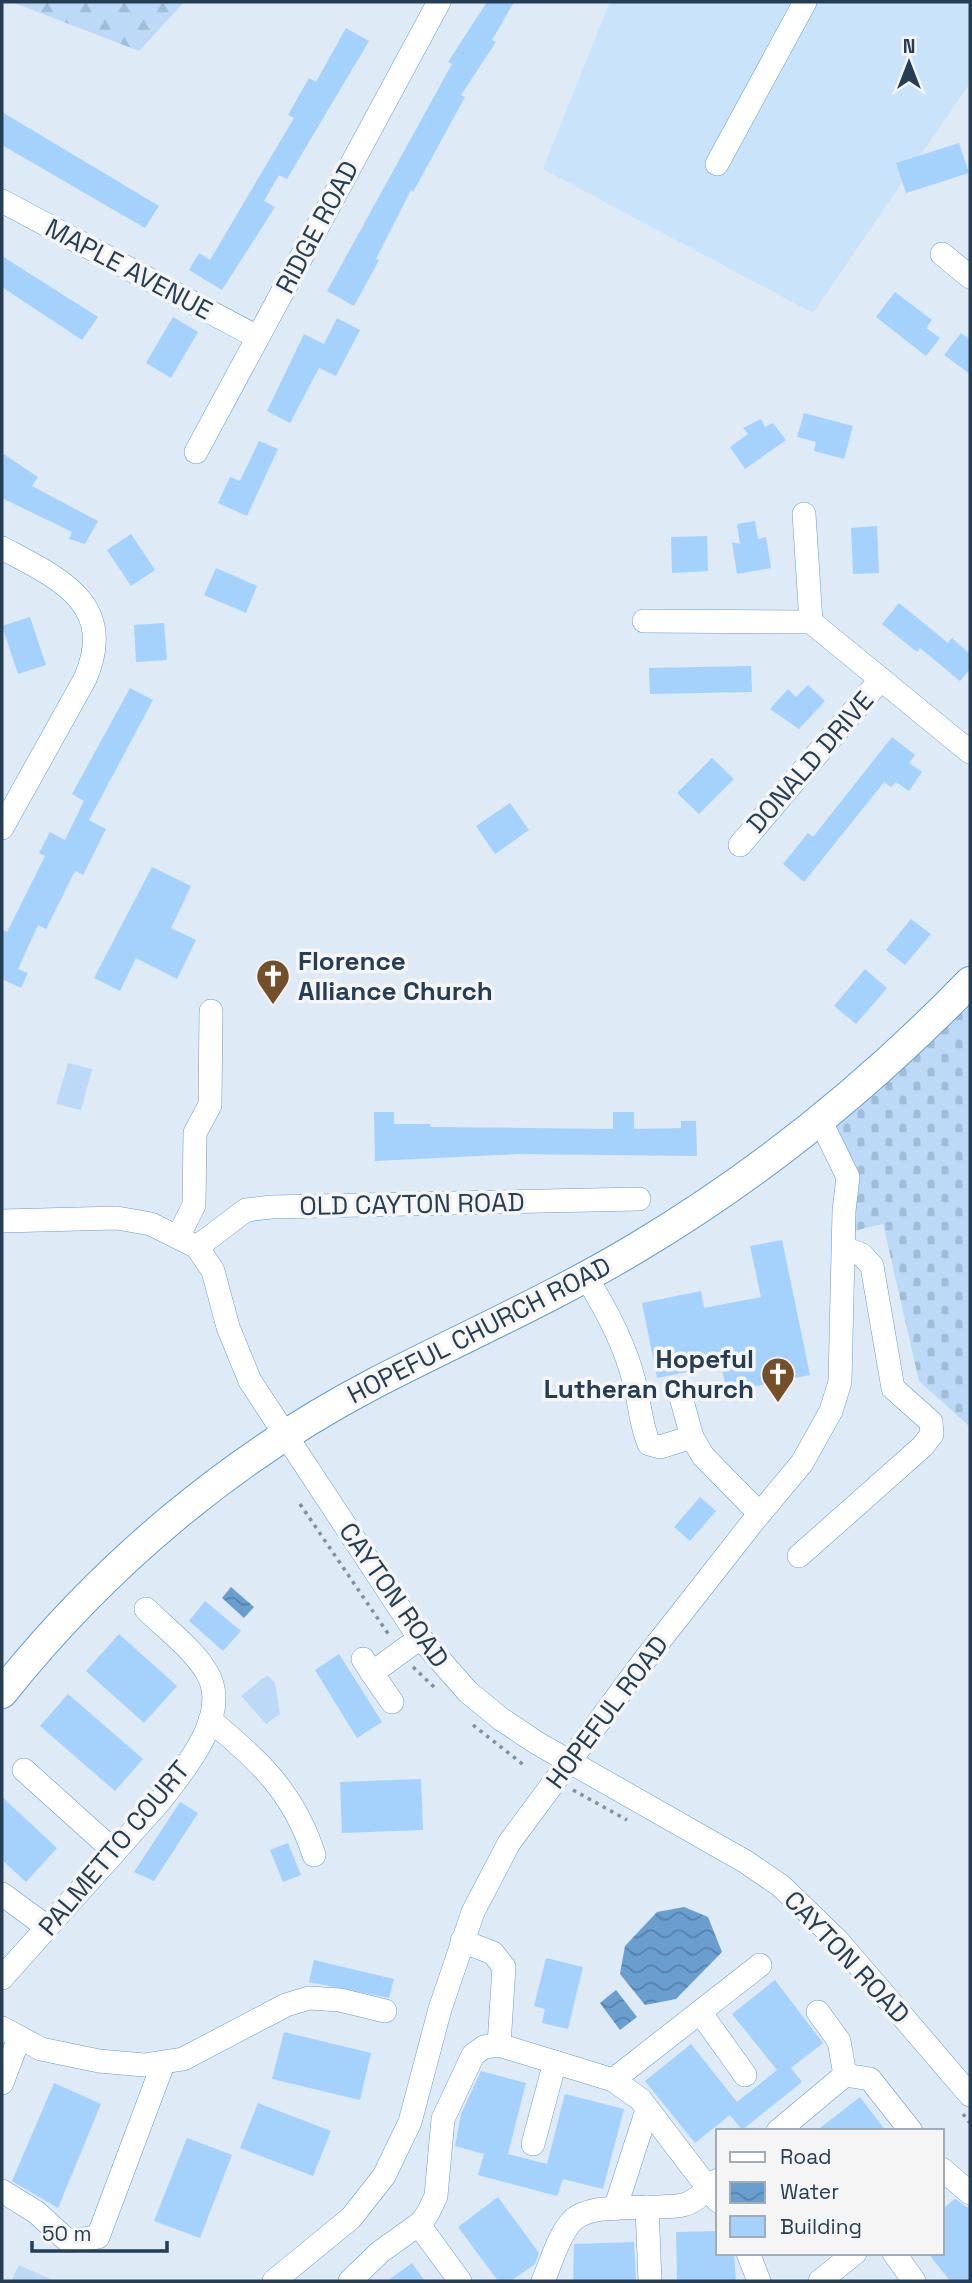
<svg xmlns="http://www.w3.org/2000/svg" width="972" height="2283" font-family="'Space Grotesk',sans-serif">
	<defs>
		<pattern id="forest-firs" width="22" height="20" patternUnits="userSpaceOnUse" patternTransform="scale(1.75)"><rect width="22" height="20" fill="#bcdaf7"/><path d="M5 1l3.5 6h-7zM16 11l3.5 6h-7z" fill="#a1bcd6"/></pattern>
		<pattern id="cemetery-stones" width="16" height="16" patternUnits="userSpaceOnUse" patternTransform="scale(1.75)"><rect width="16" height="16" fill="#bcdaf7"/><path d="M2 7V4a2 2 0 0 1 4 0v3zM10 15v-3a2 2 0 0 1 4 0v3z" fill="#a1bcd6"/></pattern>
		<pattern id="water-waves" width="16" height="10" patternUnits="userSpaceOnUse" patternTransform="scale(1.75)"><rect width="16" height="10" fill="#699ecf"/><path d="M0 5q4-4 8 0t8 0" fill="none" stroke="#5682ab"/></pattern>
	</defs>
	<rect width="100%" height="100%" fill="#deeaf5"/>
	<polygon fill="#c9e3fb" points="610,2 970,2 970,83 813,313 543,169"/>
	<g fill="#bcdaf7">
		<polygon points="68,1063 92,1069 81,1110 56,1104"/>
		<polygon points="267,1675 275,1683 280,1714 266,1724 241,1696"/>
		<polygon points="19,2265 54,2281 11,2281"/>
	</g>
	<polygon fill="url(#forest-firs)" points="12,2 184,2 139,51"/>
	<polygon fill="url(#cemetery-stones)" points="970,982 970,1427 919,1381 883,1224 845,1233 848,1177 821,1122"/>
	<g fill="url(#water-waves)">
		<polygon points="231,1587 254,1607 244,1618 222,1598"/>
		<polygon points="684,1907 708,1917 722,1952 676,1999 645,2005 620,1974 625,1946 657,1912"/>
		<polygon points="616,1990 637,2017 620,2030 600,2003"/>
	</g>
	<g fill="#a4d2fd">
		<polygon points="487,2 514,2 492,40 496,42 461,95 465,97 413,192 411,190 376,259 379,260 354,306 327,291 452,64 448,62"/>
		<polygon points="346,28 369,41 287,179 279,175 264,201 275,207 222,290 189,270 199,253 210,260 294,118 288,115 309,78 316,82"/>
		<polygon points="2,112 159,206 145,228 2,145"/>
		<polygon points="959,143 969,173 906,193 896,163"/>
		<polygon points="2,256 98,317 82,340 2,287"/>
		<polygon points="895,292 932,320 926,328 940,338 926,356 876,317"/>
		<polygon points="173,317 198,332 171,378 146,363"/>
		<polygon points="337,318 360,330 336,376 319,368 290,423 267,411 304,334 324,344"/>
		<polygon points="961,333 970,340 970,374 944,355"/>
		<polygon points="804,413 853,426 844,459 814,451 816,442 797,437"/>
		<polygon points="761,419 765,427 773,423 786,440 745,469 730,447 748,434 743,428"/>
		<polygon points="259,441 278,449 247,516 218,503 230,477 240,481"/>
		<polygon points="2,453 38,477 32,486 98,521 85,544 69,539 72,532 2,498"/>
		<polygon points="755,521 758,539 766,537 771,568 737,574 732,542 740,544 737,524"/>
		<polygon points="877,526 879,573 853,574 851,528"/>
		<polygon points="131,534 155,570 131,586 107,550"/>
		<polygon points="707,536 708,571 672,573 671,537"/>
		<polygon points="216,568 257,586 246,613 204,595"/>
		<polygon points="899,603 948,643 952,638 970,654 970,669 960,681 920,648 917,652 882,624"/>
		<polygon points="30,617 46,665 18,674 2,626"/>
		<polygon points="164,623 167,660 136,662 134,625"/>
		<polygon points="751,666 752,692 650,694 649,668"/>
		<polygon points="808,685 825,701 799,729 770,709 788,689 796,697"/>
		<polygon points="130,688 153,700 89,820 106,829 83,875 75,871 46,929 38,925 18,969 28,973 21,988 2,979 2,929 7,932 45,856 39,853 50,832 65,840 84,801 72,794"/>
		<polygon points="892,737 915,755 909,763 922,772 909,791 896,782 891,787 884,782 804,882 783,864 808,833 813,837"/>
		<polygon points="712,758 734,779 699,814 677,793"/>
		<polygon points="510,803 529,830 495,854 476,826"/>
		<polygon points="152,867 191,886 171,928 196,940 177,979 136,958 120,991 94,978"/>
		<polygon points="911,919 931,934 905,965 886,950"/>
		<polygon points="865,969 887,988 856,1024 834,1006"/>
		<polygon points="374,1112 394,1112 394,1124 430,1124 430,1127 613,1129 613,1112 634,1112 634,1129 681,1128 681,1121 696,1121 697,1156 518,1154 375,1161"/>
		<polygon points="782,1240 810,1375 727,1392 721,1365 657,1378 642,1303 701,1291 704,1308 761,1297 750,1246"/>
		<polygon points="700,1497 716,1511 690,1541 674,1527"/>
		<polygon points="205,1601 241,1631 223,1651 189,1621"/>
		<polygon points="119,1634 177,1686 144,1723 86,1671"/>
		<polygon points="339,1654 382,1722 357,1738 315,1670"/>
		<polygon points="68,1694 143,1759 115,1791 40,1726"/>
		<polygon points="421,1779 423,1830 342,1833 340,1782"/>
		<polygon points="2,1797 57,1848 26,1882 2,1860"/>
		<polygon points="180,1802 198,1813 154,1881 134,1872"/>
		<polygon points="288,1843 301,1875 283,1882 270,1850"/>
		<polygon points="546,1958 583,1967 568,2029 542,2023 545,2009 534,2006"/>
		<polygon points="314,1960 394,1979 389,1998 309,1982"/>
		<polygon points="775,1980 823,2043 791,2068 802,2082 742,2130 730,2115 695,2143 645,2081 691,2044 737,2102 777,2070 732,2014"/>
		<polygon points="284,2032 371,2053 360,2100 272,2079"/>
		<polygon points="481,2071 526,2083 508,2154 547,2164 565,2094 624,2109 603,2189 563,2179 557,2196 478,2175 484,2154 455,2146 461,2114"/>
		<polygon points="54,2083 101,2104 58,2208 12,2181"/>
		<polygon points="860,2097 886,2131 816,2131"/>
		<polygon points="258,2103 331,2131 313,2176 240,2148"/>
		<polygon points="187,2138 232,2155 200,2238 154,2221"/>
		<polygon points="498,2197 539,2253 535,2264 511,2281 498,2281 458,2227"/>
		<polygon points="955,2199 970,2209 970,2281 950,2281 928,2253 942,2253 942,2209"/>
		<polygon points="718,2231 718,2253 734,2253 736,2281 677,2281 676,2232"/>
		<polygon points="634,2242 636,2281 573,2281 574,2244"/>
		<polygon points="412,2263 425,2281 387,2281"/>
	</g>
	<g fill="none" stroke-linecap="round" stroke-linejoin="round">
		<g stroke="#649dd0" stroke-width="24">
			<g id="minor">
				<polyline points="717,164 805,2"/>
				<polyline points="2,201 257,337"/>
				<polyline points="942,254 970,277"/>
				<polyline points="196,452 439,2"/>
				<polyline points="804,514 811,622"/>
				<path d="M 2,548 C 58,578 118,603 85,679 L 2,828"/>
				<polyline points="644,621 811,622 970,752"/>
				<polyline points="740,845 881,679"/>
				<polyline points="2,1221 117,1218 151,1224 197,1247 213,1271 228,1327 250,1381 416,1633 468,1692 501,1719 537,1743 746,1862 781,1886 838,1941 970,2095"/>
				<polyline points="179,1235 194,1205 195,1133 210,1105 211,1011"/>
				<polyline points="197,1247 246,1210 271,1207 639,1199"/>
				<path d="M 586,1277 C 606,1309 625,1344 634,1381 C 640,1403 640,1423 649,1444 L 660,1447 L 692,1437 L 703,1456 L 759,1513"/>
				<polyline points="679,1390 692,1437"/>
				<polyline points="799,1556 923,1446 932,1434 931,1422 893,1388 872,1266 862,1255 845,1248"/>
				<polyline points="363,1659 372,1673 420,1638"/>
				<polyline points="372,1673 392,1702"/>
				<path d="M 210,1720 C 259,1760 294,1793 314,1855"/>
				<polyline points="24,1770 115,1852"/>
				<polyline points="2,1894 47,1927"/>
				<polyline points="462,1941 493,1953 504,1967 499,2045"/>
				<path d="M 2,1978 L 161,1800 C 185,1768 233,1713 206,1671 C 192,1648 165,1628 146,1609"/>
				<polyline points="700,2012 745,2075"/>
				<polyline points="818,2012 839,2041 845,2075"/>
				<polyline points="2,2028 41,2049 99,2061 144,2065 183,2059 286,2005 309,1998 340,2000 385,2011"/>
				<polyline points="613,2080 640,2099 718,2201"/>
				<polyline points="2,2083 19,2038"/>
				<polyline points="778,2131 845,2075 870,2079 911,2131"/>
				<polyline points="533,2144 555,2062"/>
				<polyline points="942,2169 970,2193"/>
				<polyline points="2,2191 36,2212 68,2241 98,2237 163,2064"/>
				<polyline points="647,2207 650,2281"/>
				<polyline points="615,2209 647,2110"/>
				<polyline points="419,2225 460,2281"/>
				<polyline points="748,2253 759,2281"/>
				<polyline points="894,2253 914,2281"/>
				<polyline points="274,2281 351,2218 384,2176 410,2122 440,2009 473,1912 509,1843 643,1662 752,1523 802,1463 831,1411 840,1382 844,1211 848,1177 821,1122"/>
				<polyline points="350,2281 380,2252 422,2222 429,2211 436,2196 443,2119 473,2055 484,2047 499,2045 613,2080 760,1965"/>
				<path d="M 543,2281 C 551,2263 558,2237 571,2222 C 590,2200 656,2211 683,2205 C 698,2201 707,2189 718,2180"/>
				<polyline points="820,2281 855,2253"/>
			</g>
		</g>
		<g stroke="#649dd0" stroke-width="32">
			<path id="major" d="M 2,1693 C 103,1566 230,1459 373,1384 C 462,1338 553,1298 638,1247 C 762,1173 870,1085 970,982"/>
		</g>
		<g stroke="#7e91a1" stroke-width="3.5" stroke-dasharray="3.5 5" stroke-linecap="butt">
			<polyline points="300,1504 389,1635"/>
			<polyline points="413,1667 435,1688"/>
			<polyline points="473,1725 525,1766"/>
			<polyline points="573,1790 627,1820"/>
			<polyline points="963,2114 970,2123"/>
		</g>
		<use href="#minor" stroke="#fff" stroke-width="23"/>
		<use href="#major" stroke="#fff" stroke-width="30"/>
	</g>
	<defs>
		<g id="church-pin" transform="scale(1.75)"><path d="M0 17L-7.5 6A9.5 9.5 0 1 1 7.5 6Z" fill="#74502a" stroke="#f5f5f5"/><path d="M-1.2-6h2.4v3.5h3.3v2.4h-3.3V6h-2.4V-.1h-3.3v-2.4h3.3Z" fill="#fff"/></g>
	</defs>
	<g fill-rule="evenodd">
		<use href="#church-pin" x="273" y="976"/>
		<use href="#church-pin" x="778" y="1374"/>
	</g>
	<g text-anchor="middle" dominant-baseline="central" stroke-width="7" stroke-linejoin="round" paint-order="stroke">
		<g font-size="26" fill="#263e54" stroke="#f5f5f5">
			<text transform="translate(317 227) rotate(-62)">RIDGE ROAD</text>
			<text transform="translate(129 269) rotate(28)">MAPLE AVENUE</text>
			<text transform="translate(810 762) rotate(-49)">DONALD DRIVE</text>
			<text transform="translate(412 1204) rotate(-1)">OLD CAYTON ROAD</text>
			<text transform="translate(479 1330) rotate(-27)">HOPEFUL CHURCH ROAD</text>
			<text transform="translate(394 1595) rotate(55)">CAYTON ROAD</text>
			<text transform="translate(607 1712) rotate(-53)">HOPEFUL ROAD</text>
			<text transform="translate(114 1848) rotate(-50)">PALMETTO COURT</text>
			<text transform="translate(847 1957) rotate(47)">CAYTON ROAD</text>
		</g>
		<g font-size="26" font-weight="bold" fill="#263e54" stroke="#f5f5f5" text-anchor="start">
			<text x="298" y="961">Florence<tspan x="298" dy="30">Alliance Church</tspan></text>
			<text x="754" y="1359" text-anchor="end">Hopeful<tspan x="754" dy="30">Lutheran Church</tspan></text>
		</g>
	</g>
	<rect width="972" height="2283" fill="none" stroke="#263e54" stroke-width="7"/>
	<rect x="716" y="2129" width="228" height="126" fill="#f5f5f5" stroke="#a2acb5" stroke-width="2"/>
	<rect x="730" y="2152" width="35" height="10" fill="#ffffff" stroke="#a2acb5" stroke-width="2"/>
	<text x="780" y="2164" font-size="21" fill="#263e54">Road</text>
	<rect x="730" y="2182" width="35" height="21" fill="url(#water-waves)" stroke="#a2acb5" stroke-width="2"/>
	<text x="780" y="2199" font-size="21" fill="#263e54">Water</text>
	<rect x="730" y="2216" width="35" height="21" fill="#a4d2fd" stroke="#a2acb5" stroke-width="2"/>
	<text x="780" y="2234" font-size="21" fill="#263e54">Building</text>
	<g transform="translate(909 63)" stroke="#f5f5f5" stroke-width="5" paint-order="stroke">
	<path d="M0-5L12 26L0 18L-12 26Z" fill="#263e54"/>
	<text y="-10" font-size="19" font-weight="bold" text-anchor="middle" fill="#263e54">N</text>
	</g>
	<path d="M32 2241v10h135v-10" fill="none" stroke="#263e54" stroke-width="3.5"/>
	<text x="42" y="2241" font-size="21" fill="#263e54" stroke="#f5f5f5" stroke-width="5" paint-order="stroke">50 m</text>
</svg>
